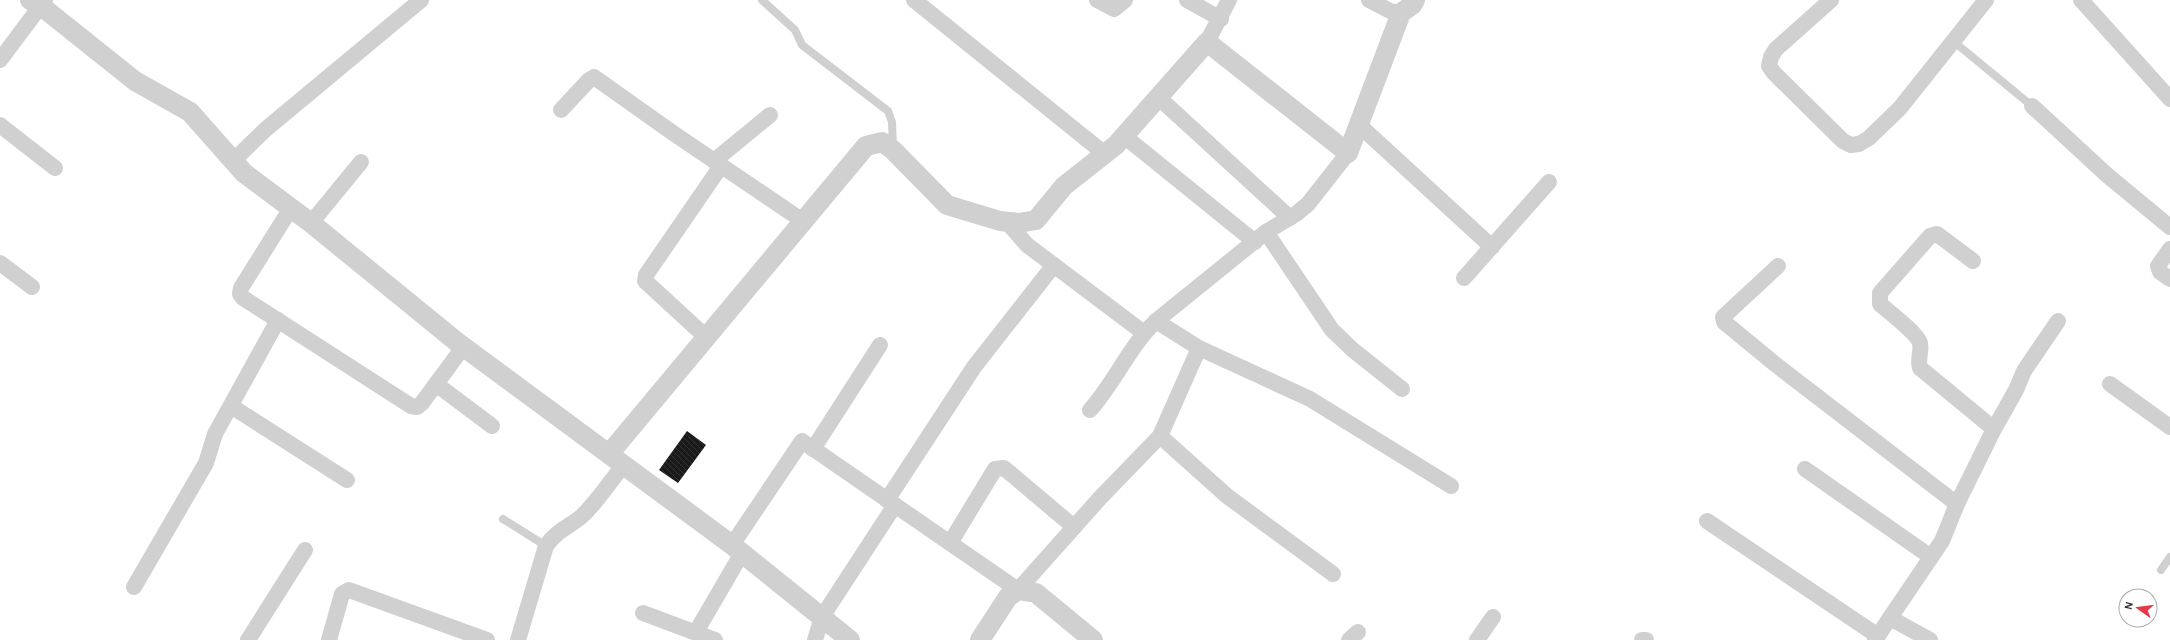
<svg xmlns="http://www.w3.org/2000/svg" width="2170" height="640" font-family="'Alegreya Sans',sans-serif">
	<defs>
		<pattern id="building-back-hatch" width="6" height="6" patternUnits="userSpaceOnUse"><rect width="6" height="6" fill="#1a1a1a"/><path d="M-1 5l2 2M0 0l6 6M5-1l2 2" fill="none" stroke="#333"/></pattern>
	</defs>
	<rect width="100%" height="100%" fill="#fff"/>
	<polygon fill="url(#building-back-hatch)" points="687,431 706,445 678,483 659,470"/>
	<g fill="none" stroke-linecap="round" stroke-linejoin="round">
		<g stroke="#d0d0d0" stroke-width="8">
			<polyline points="762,0 795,30 802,45 888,111 892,122 893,148"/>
			<polyline points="1953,41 2032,106"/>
			<polyline points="503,519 546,546"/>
			<polyline points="2161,570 2170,557"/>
		</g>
		<g stroke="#d0d0d0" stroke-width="16">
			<polyline points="914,0 1105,154"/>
			<polyline points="1097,0 1114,9 1125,0"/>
			<polyline points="1187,0 1221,19"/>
			<polyline points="1369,0 1390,11 1401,13"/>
			<polyline points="1831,0 1776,49 1771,57 1769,66 1774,73 1843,141 1851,145 1859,144 1869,138 1900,108 1986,0"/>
			<polyline points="2081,0 2170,99"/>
			<polyline points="1207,42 1229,0"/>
			<polyline points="0,60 45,0"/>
			<polyline points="1158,97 1290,218"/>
			<polyline points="2032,106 2107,175 2170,227"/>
			<polyline points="561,110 589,80 594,77 673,133 803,221"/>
			<polyline points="0,125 55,168"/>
			<polyline points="1359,125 1492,247"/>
			<polyline points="1124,136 1255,242"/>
			<polyline points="233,161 266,129 421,0"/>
			<polyline points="714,161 770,115"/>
			<polyline points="291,208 241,288 240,294 243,298 411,406 417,407 422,403 464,346"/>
			<polyline points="1007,222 1027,245 1144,333"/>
			<polyline points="311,223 361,162"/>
			<polyline points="1266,232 1332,330 1353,350 1402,389"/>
			<polyline points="2170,249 2158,266 2160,272 2170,279"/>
			<path d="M 1973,261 L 1937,234 L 1930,236 L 1880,293 L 1880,304 C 1889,312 1917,333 1920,343 C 1922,352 1917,359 1920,368 L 1994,429"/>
			<polyline points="0,263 32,287"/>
			<polyline points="1778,266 1723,317 1724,322 1775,364 1957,504"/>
			<polyline points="1464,278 1549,182"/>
			<polyline points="1156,321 1199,348 1310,399 1451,486"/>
			<polyline points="706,337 645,281 646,275 721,166"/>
			<polyline points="436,384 492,426"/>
			<polyline points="2110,384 2170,427"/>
			<polyline points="231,406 347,480"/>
			<path d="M 1090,410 C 1115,382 1129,347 1156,321 L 1266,232 L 1296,214 L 1308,204 L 1348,153"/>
			<polyline points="1160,436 1227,496 1333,574"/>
			<polyline points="813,449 880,345"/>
			<polyline points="1805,469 1931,557"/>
			<polyline points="887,500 974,367 1054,265"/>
			<polyline points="1707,521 1878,636"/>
			<polyline points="950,543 995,469 1004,468 1074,527"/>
			<polyline points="732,545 802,441 1018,590 1100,498 1160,436 1199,348"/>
			<polyline points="134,587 206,463 215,434 278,320"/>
			<polyline points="643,613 715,640"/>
			<polyline points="1890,618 1930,640"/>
			<polyline points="696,632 742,553"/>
			<polyline points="248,640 305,550"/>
			<polyline points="329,640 342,594 349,590 487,640"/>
			<path d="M 518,640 L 546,546 C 556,531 569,527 582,516 C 598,501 610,481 624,465"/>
			<polyline points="815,640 822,617 895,505"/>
			<polyline points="1349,640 1358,632"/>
			<polyline points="1477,640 1493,617"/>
			<polyline points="1642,640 1646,640"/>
			<polyline points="1875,640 1942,541 1957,504 1994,429 2016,390 2024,371 2058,321"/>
		</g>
		<g stroke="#d0d0d0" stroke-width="20">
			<polyline points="30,0 41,6 135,81 190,112 244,173 311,223 457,342 732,545 850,640"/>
			<polyline points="609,454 866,146 882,142 893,150 947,205 1000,221 1019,223 1036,220 1064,186 1116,145 1207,42 1348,153 1401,13 1412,5 1415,0"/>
			<polyline points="980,640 1008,597 1018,590 1036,593 1093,640"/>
		</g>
	</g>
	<g transform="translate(2138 608) rotate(284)"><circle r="19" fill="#ffffff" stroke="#adadad"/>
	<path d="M0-3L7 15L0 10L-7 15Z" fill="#e63946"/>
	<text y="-6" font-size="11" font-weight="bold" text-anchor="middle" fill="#333333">N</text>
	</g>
</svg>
